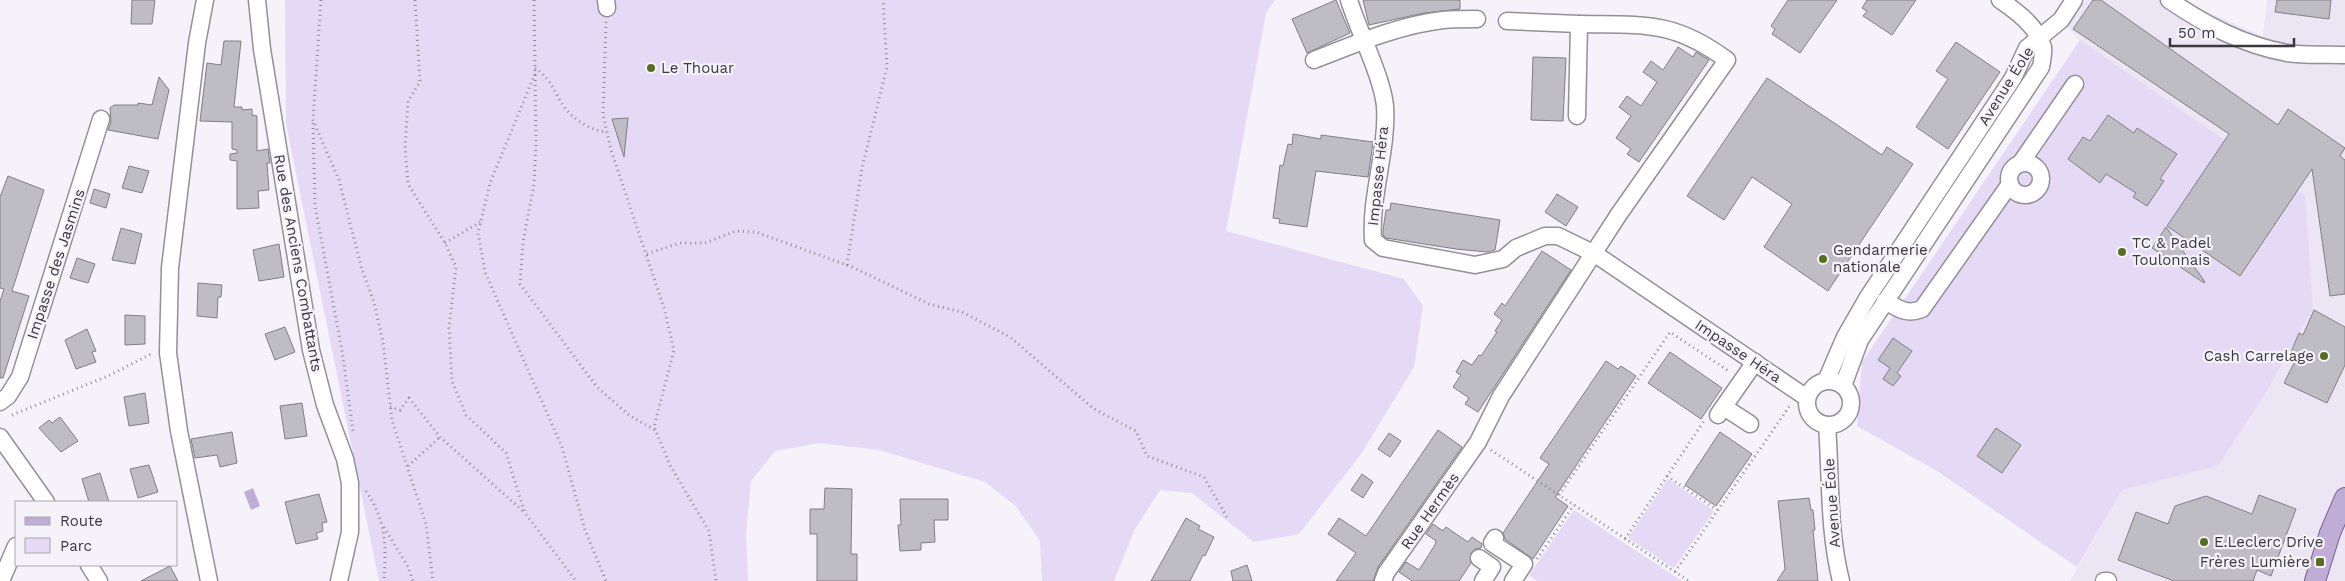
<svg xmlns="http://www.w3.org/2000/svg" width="2345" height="581" font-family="'Work Sans',sans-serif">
	<rect width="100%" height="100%" fill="#f5f2fa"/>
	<polygon fill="#ebe5f4" points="2086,0 2179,0 2263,36 2267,0 2345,0 2345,581 2070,581 2122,490 2218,466 2267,391 2313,309 2068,27"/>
	<g fill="#e5daf6">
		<polygon points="285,0 1275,0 1266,13 1226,231 1404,279 1423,306 1414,367 1361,454 1299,534 1254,542 1192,493 1160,490 1134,531 1114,581 1042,581 1040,541 1016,506 985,482 879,450 819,443 775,451 751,481 746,533 748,581 379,581 286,124"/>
		<polygon points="2080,40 2305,196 2313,309 2267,391 2218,466 2122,490 2077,567 1937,471 1857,426 1862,362"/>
		<polygon points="1668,479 1714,511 1674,568 1628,538"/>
		<polygon points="1574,510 1682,581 1537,581 1529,575"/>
	</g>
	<polygon fill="#bfadd8" points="253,488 260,506 251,510 244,492"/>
	<g fill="#bfbdc4" stroke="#817f85">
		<polygon points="132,0 155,0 152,24 131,24"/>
		<polygon points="1336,0 1350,33 1307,53 1292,19"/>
		<polygon points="1363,0 1460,0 1460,9 1424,13 1369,25"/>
		<polygon points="1788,0 1837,0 1800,53 1772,34 1775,29 1771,26"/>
		<polygon points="1867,0 1916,0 1892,35 1863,16 1867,11 1862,8"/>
		<polygon points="2093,0 2101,0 2278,125 2288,109 2345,148 2340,156 2345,160 2345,294 2330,296 2312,169 2240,276 2167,226 2229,134 2073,29"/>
		<polygon points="2277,0 2331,0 2329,19 2275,12"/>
		<polygon points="224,41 241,41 234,107 242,107 242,110 252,109 252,115 257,116 257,151 268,149 270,163 267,163 269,190 258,191 259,208 237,209 237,161 230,160 230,154 237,153 237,150 232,149 232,122 200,121 207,63 221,65"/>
		<polygon points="1956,42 2000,72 1948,149 1916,127 1948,79 1936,71"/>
		<polygon points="1678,47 1693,57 1696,52 1709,60 1639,162 1627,154 1631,149 1616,138 1631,116 1619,107 1627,96 1641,106 1657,82 1643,72 1651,61 1663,70"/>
		<polygon points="1533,57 1566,58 1563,121 1531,120"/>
		<polygon points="159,77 169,90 158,139 108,130 111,122 110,108 114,105 138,105 138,103 152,105"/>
		<polygon points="1767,78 1882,155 1887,147 1913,164 1828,291 1764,247 1792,204 1752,177 1724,220 1687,196"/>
		<polygon points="2108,115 2134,133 2137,128 2177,154 2160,179 2164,181 2147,206 2133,197 2136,193 2106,174 2100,183 2068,159 2083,137 2090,141"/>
		<polygon points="628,118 624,157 612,119"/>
		<polygon points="1293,134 1321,139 1321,135 1373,142 1368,177 1316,171 1307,227 1279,223 1280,219 1273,218 1280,165 1283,166 1288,144 1292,145"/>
		<polygon points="129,166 149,171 142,193 122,188"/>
		<polygon points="8,176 44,190 12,291 29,296 3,378 0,378 0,301 4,289 0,288 0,197"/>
		<polygon points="94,189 110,194 106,208 90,203"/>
		<polygon points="1557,194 1578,207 1566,226 1545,212"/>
		<polygon points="1391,203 1500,220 1495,250 1487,252 1456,249 1386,238 1383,235 1383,230 1386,210 1390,210"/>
		<polygon points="2166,227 2205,282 2204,283 2152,248"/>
		<polygon points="121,228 142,234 135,264 112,260"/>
		<polygon points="279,244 284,277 259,281 253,250"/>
		<polygon points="1542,251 1571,270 1478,412 1465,404 1469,398 1453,387 1461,375 1456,372 1463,360 1472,365 1479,355 1481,356 1497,332 1495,331 1502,320 1494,314 1502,303 1505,306"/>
		<polygon points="77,258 95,264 88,283 70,278"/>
		<polygon points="198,283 222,285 221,297 218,297 217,318 197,316"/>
		<polygon points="2314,310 2345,327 2345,365 2327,403 2284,383 2298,355 2291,352 2299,333 2303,335"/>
		<polygon points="125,315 145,316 145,344 125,345"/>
		<polygon points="285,327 295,352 275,360 265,334"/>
		<polygon points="87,329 96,351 92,352 96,362 76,369 65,340"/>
		<polygon points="1893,338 1912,351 1897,373 1901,376 1893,386 1883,379 1890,368 1878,360"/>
		<polygon points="1670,352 1722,388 1701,419 1648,383"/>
		<polygon points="1606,361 1618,369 1621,366 1636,376 1555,497 1568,506 1533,559 1505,539 1503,533 1549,464 1540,458"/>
		<polygon points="145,393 149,423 129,426 124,397"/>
		<polygon points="302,403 307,436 285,439 280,406"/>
		<polygon points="60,417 78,441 61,452 39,428 49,420 52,423"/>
		<polygon points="1996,428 2021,445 2002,473 1977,456"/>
		<polygon points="1438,430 1462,447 1378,567 1373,581 1336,581 1356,553 1328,534 1339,518 1366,536"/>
		<polygon points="232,432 237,463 220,467 217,455 195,458 191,439"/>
		<polygon points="1720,432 1752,454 1716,506 1685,485"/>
		<polygon points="1389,433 1401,441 1390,457 1378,449"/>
		<polygon points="149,465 158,492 138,498 130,469"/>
		<polygon points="100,473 109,502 89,502 82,479"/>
		<polygon points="1362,474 1373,482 1363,498 1351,490"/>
		<polygon points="825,488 852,489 851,554 857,554 857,581 817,581 817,534 810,534 810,509 824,509"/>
		<polygon points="319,494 327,522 322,523 323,531 316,533 318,539 296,544 285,502"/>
		<polygon points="2259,495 2296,509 2271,576 2257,570 2253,581 2174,581 2118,560 2136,512 2168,524 2175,506 2206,496 2252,514"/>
		<polygon points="1809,498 1811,510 1813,510 1815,530 1813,530 1818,581 1777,581 1785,569 1778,501"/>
		<polygon points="900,499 948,499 948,520 934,520 935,542 921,543 921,550 900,551 898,525 901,525"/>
		<polygon points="1186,518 1200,526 1198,529 1214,537 1205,556 1203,555 1190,581 1151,581"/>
		<polygon points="1433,524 1443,531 1446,527 1468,542 1472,537 1482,544 1481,548 1475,549 1471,553 1471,563 1459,581 1412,581 1399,572 1406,562 1419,570 1435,545 1436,541 1426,534"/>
		<polygon points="1247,565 1252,581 1233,581 1231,571"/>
		<polygon points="170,566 178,581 141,581"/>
	</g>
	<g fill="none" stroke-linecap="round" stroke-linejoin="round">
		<g stroke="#939097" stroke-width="19">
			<g id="minor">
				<polyline points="205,0 197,43 170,268 168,353 179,431 209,581"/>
				<polyline points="257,0 262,49 311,350 325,405 345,459 350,483 350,532 339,581"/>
				<polyline points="606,0 607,8"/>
				<path d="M 1349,0 C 1358,30 1382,76 1385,106 C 1388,150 1370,195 1373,240 L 1383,248 L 1475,265 L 1503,259 L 1516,248 L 1545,236 L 1558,236 L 1595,254 L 1807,398"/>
				<path d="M 2169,0 C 2206,25 2243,45 2287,53 C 2306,56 2326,54 2345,55"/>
				<polyline points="1507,21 1579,24 1577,116"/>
				<path d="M 1314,60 C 1355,44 1399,25 1443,20 C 1454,19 1466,19 1477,19"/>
				<circle cx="2025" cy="179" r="16"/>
				<polyline points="2020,164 2075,84"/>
				<path d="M 1885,301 C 1899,309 1907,315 1922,309 L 2010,184"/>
				<circle cx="1829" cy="403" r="22"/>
				<polyline points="1826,381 1845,337 1868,297 2013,78 2027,48 2061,20 2074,0"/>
				<path d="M 1843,386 L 1860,340 L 2041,67 C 2042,61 2044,52 2043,47 C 2037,26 2016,11 2000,0"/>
				<polyline points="0,402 8,396 20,377 101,119"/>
				<polyline points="1724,407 1750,424"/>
				<polyline points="1718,415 1755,362"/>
				<path d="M 1827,425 C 1831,478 1828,529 1841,581"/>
				<polyline points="0,437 46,502"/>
				<polyline points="1495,538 1492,543 1524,564 1513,581"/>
				<polyline points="1479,558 1492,567 1483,581"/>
				<polyline points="89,565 99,581"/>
				<polyline points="1,581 16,546"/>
				<path d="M 1383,581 L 1386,573 L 1478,442 L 1501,396 L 1619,214 L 1727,60 C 1673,20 1643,25 1579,24"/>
				<polyline points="2104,581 2108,581"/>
			</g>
		</g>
		<g stroke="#74618d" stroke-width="22">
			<polyline id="major" points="2315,581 2330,533 2345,498"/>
		</g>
		<g stroke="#908e94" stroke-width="3" stroke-dasharray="1 4" stroke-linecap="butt">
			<polyline points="321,0 313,120 339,180 362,270 374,302 383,342 392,420 426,524 433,581"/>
			<polyline points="415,0 420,82 408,101 405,148 408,184 445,243 456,267 449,327 452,381 466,415 506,453 525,513 576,581"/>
			<polyline points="534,0 536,143 534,184 523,242 520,284 597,387 630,416 655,430"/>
			<polyline points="606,22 603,114 611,150 664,308 674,350 654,427 671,467 709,531 716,581"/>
			<path d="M 535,68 C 551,78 554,93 565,108 C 574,120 592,131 607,132"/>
			<polyline points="535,74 490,183 478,233 485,272 562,447 585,530 606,581"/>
			<polyline points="313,123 315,206 342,351 353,431"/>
			<polyline points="445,243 480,222"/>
			<polyline points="647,254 680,243 705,243 736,231 756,232 852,267 929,304 962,312 1010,337 1094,409 1136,431 1147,456 1204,477 1228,519"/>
			<polyline points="847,265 862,168 887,67 883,0"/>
			<polyline points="390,407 400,410 409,398 440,437 524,512"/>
			<polyline points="12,415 108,376 153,353"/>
			<polyline points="1491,450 1689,581"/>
			<polyline points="408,466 440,437"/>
			<polyline points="1667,476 1717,510"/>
			<path d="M 366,491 C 387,522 386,546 384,581"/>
			<polyline points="1559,495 1670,332 1730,372"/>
			<polyline points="384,527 408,567 413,581"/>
			<polyline points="1625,539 1704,421"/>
			<polyline points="1537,559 1574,505"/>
			<polyline points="1675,572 1791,404"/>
		</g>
		<use href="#minor" stroke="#fff" stroke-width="16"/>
		<use href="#major" stroke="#bfadd5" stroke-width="20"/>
	</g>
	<g fill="#586e1f" stroke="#f5f2fa" stroke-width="2">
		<circle cx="651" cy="68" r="5"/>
		<circle cx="2122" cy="252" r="5"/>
		<circle cx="1823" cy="259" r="5"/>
		<circle cx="2324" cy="356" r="5"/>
		<circle cx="2204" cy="542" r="5"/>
		<rect x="2315" y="557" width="10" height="10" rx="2.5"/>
	</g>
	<g text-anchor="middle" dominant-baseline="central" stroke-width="4.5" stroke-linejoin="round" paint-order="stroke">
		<g font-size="15" fill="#3a393c" stroke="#f5f2fa" text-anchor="start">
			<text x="661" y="68">Le Thouar</text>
			<text x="2132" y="243">TC &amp; Padel<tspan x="2132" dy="17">Toulonnais</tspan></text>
			<text x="1833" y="250">Gendarmerie<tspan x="1833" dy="17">nationale</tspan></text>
			<text x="2314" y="356" text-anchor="end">Cash Carrelage</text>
			<text x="2214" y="542">E.Leclerc Drive</text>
			<text x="2310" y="562" text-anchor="end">Frères Lumière</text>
		</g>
		<g font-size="15" fill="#3a393c" stroke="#f5f2fa">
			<text transform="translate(2006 86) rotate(-58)">Avenue Éole</text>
			<text transform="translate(1378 176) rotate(-84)">Impasse Héra</text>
			<text transform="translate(298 263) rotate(80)">Rue des Anciens Combattants</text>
			<text transform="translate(56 264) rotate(-72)">Impasse des Jasmins</text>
			<text transform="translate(1738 351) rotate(34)">Impasse Héra</text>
			<text transform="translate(1832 503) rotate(-94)">Avenue Éole</text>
			<text transform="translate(1430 511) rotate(-55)">Rue Hermès</text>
		</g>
	</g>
	<rect x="15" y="501" width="162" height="65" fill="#f5f2fa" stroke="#aaa8ae"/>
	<rect x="25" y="517" width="25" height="8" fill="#bfadd5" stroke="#aaa8ae"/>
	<text x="60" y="526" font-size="15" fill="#3a393c">Route</text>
	<rect x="25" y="538" width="25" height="15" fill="#e5daf6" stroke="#aaa8ae"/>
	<text x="60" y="551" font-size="15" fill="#3a393c">Parc</text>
	<path d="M2170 38v8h124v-8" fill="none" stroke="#3a393c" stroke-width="2.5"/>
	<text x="2178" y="38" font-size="15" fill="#3a393c" stroke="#f5f2fa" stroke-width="4" paint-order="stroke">50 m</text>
</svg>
